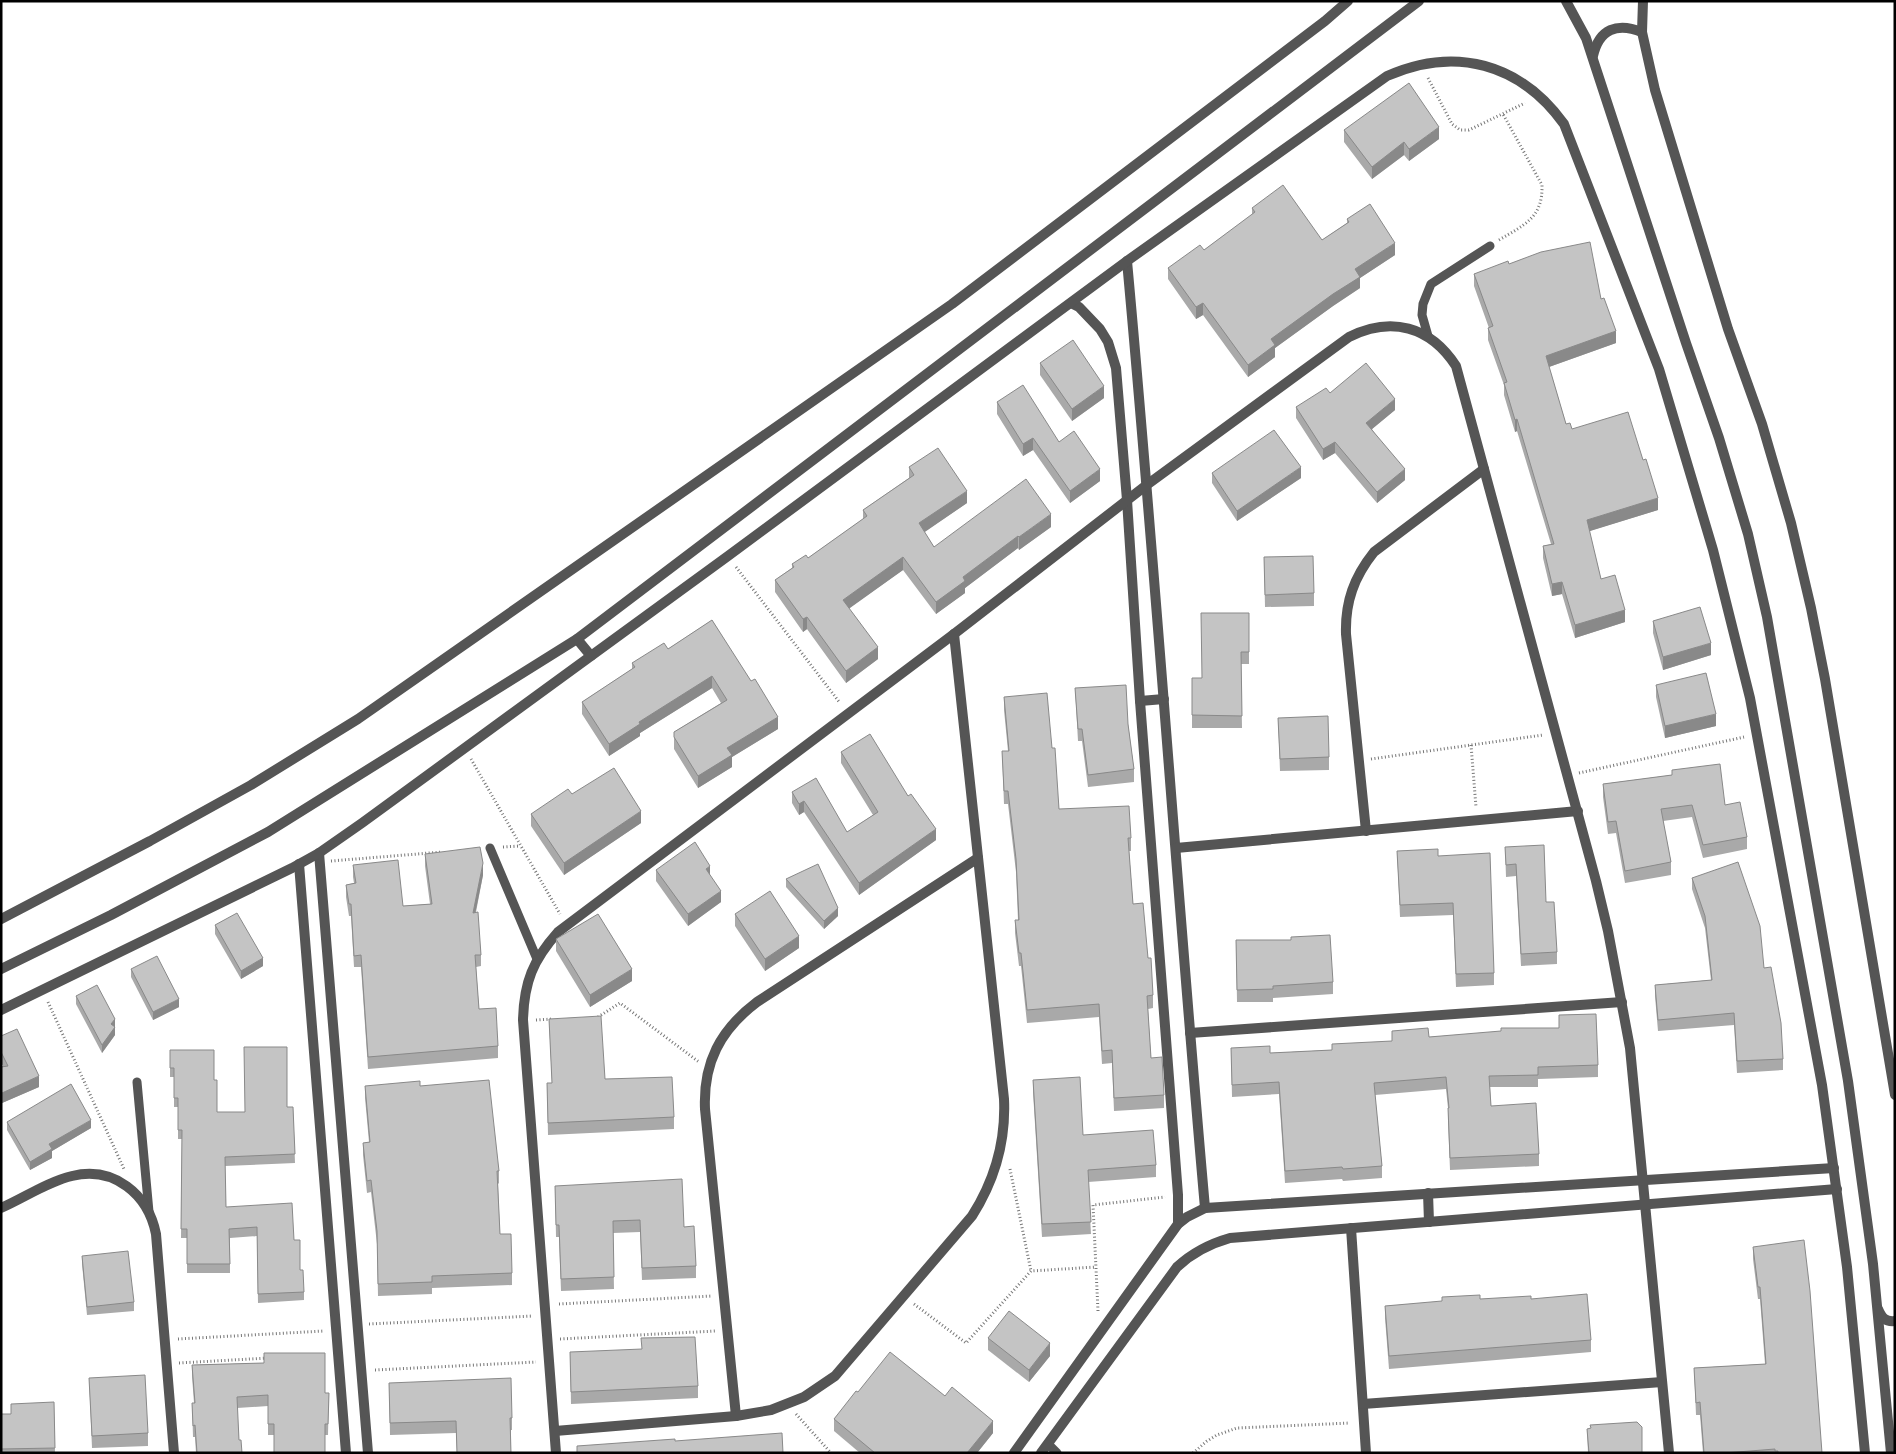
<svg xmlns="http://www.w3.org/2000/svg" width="1896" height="1454" font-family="Barlow,sans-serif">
	<rect width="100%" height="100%" fill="#fff"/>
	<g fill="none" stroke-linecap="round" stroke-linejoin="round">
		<g stroke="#777" stroke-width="3" stroke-dasharray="1 2.5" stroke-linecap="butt">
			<polyline points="1428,78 1452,124 1460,130 1469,130 1525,103"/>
			<path d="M 1499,240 C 1524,225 1543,218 1542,185 L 1503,114"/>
			<polyline points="736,567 840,703"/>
			<polyline points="1471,745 1476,807"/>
			<polyline points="471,759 560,914"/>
			<polyline points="1371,759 1543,735"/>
			<polyline points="1579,773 1744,737"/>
			<polyline points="503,847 520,846"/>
			<polyline points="331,861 442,852"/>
			<polyline points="48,1002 124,1169"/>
			<polyline points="598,1017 620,1003 699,1062"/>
			<polyline points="536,1020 553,1019"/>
			<polyline points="1010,1169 1031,1271"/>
			<polyline points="559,1304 712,1296"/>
			<polyline points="914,1304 966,1343 1031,1271 1096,1267"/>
			<polyline points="1098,1311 1093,1205 1165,1197"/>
			<polyline points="369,1324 533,1316"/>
			<polyline points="178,1339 324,1331"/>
			<polyline points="560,1339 716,1331"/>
			<polyline points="179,1363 268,1358"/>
			<polyline points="375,1370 536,1362"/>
			<polyline points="796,1414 831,1453"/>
			<polyline points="1193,1453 1207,1441 1217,1435 1237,1428 1350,1423"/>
		</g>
		<g stroke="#555" stroke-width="9">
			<polyline points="1428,336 1422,315 1423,304 1431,284 1490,246"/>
			<polyline points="490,848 537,959"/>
			<polyline points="137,1082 149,1212"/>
			<polyline points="1048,1444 1057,1453"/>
		</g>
		<g stroke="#555" stroke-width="10">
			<path d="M 1127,261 C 1156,576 1177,892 1205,1208"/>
			<polyline points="1071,303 1079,307 1100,329 1108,342 1116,368 1127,500 1140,701 1178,1195 1178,1224"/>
			<polyline points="577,639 591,656"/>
			<polyline points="1140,701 1164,699"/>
			<path d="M 1366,831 L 1346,634 C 1345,602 1354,577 1374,552 L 1484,469"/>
			<polyline points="1176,848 1578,811"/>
			<polyline points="319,853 368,1453"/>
			<polyline points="299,864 346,1453"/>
			<polyline points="1,919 150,841 251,785 358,719 952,304 1325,21 1348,1"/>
			<polyline points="1,969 111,915 268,832 577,639 1419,1"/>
			<path d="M 1,1010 L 292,868 L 319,853 L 362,823 L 728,556 L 1127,261 L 1387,76 C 1455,46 1520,63 1564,124 L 1659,369 L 1713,550 L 1750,698 L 1822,1085 L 1847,1267 L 1865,1453"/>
			<polyline points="1190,1033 1622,1002"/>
			<polyline points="1428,1193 1429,1222"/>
			<path d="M 1,1208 C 24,1198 47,1182 72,1176 C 114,1166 148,1194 156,1234 L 174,1453"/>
			<polyline points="1351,1228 1366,1453"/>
			<polyline points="1363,1404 1662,1382"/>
			<path d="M 736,1416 L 705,1109 C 703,1063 720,1030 757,1002 L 978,858"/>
			<path d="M 555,1431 L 736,1416 L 771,1410 L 804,1397 L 835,1376 L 972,1216 C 995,1180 1006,1142 1004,1099 L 954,634"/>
			<path d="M 556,1453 L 523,1020 C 524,982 533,960 558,932 L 954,634 L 1148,484 L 1349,337 C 1391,316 1430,326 1456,366 L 1596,881 L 1608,931 L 1630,1048 L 1669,1453"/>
			<polyline points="1014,1453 1178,1224 1187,1217 1205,1208 1834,1168"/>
			<path d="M 1041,1453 L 1177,1267 C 1193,1252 1209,1244 1230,1238 L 1837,1189"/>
		</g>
		<g stroke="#555" stroke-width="10">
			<polyline points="1566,1 1586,38 1686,343 1719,438 1748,534 1767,617 1848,1081 1873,1264 1891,1453"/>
			<polyline points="1643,1 1642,32 1655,90 1728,329 1762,424 1791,523 1811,608 1825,679 1895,1095"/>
			<path d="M 1593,56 C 1599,29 1617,22 1642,32"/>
			<path d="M 1878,1309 C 1882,1318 1885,1322 1895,1321"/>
		</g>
	</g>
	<g fill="#a9a9a9">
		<polygon points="1344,130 1439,139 1409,161 1404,155 1372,179 1344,142"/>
		<polygon points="1252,208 1322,240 1347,223 1347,219 1395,255 1360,278 1360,288 1333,306 1275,348 1275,357 1248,377 1203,315 1196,319 1168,279 1168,268 1204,250 1252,215"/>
		<polygon points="1509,264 1601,299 1616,343 1549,367 1566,424 1658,510 1589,531 1601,579 1625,622 1575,638 1562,594 1552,596 1543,558 1543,546 1551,544 1517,431 1515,432 1504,395 1504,385 1488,340 1488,328 1489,328 1474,286 1474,274"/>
		<polygon points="1040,363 1104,398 1072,421 1040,375"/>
		<polygon points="1330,393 1395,410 1372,429 1405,480 1377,503 1335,453 1323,460 1296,418 1296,407"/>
		<polygon points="997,402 1059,442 1100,481 1070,503 1033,450 1023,456 997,414"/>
		<polygon points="909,467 967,503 924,532 934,547 1051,527 1019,550 1018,548 965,588 965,593 936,614 903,570 849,608 878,659 846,683 807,629 803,632 775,592 775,580 792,568 792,564 808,558 863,519 863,510 909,478"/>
		<polygon points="1212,473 1301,478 1237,521 1212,483"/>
		<polygon points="1264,557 1314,593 1314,606 1265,607"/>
		<polygon points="1249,613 1249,664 1241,664 1242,728 1192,728 1192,678 1202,678"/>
		<polygon points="712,620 778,729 732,757 732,767 698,788 674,749 674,732 721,703 712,688 640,733 640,736 609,756 582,714 582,702 632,669 632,663 668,649"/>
		<polygon points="1653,621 1711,655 1663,670 1653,633"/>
		<polygon points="1656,685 1716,726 1665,738 1656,697"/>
		<polygon points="1075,688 1128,724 1134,769 1134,782 1088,787 1082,741 1078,741"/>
		<polygon points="1004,697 1052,748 1059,809 1131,838 1131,851 1129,851 1133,904 1148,958 1153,995 1153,1008 1148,1009 1151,1058 1164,1095 1164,1108 1114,1111 1112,1063 1102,1064 1099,1017 1027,1023 1021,966 1019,966 1015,933 1015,920 1018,920 1016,872 1008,804 1004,804 1002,751 1008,751 1004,710"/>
		<polygon points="1278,718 1329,757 1329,770 1280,771"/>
		<polygon points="841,752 908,796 936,840 859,895 804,812 799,815 792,803 792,792 847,832 873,815 841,763"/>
		<polygon points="1672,770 1725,805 1747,837 1747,849 1703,858 1692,817 1663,821 1671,862 1671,875 1625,883 1616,833 1608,834 1603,797 1603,784 1672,775"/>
		<polygon points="572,794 641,823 564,875 531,826 531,814"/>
		<polygon points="1505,847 1546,902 1557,952 1557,964 1521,966 1516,876 1506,877"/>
		<polygon points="1397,851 1438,856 1494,973 1494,985 1456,987 1453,915 1400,917"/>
		<polygon points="425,854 483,875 476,912 481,955 481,966 476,967 479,1009 498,1046 498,1058 368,1069 361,967 354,967 351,916 349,916 346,897 346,885 354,883 353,877 353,865 403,906 430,904 425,866"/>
		<polygon points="656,870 710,875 721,902 688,926 656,881"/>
		<polygon points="1692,878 1764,968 1783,1059 1783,1070 1737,1073 1734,1025 1658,1031 1655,996 1655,985 1711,980 1705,928 1692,889"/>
		<polygon points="786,879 838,916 824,929 786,887"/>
		<polygon points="735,914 799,948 765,971 735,926"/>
		<polygon points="215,925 263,966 241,979 215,934"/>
		<polygon points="556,939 632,981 590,1007 556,951"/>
		<polygon points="1236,940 1333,982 1333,994 1273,998 1273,1002 1237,1002"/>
		<polygon points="131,969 179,1007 153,1020 131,977"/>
		<polygon points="76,996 115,1019 115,1035 102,1053 76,1004"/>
		<polygon points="1559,1015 1598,1065 1598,1077 1538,1079 1538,1087 1490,1087 1491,1106 1539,1154 1539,1166 1450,1170 1448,1120 1448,1108 1446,1089 1375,1095 1382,1166 1382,1178 1343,1181 1342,1179 1285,1183 1279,1094 1232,1097 1231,1048 1270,1053 1332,1050 1392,1041 1392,1031 1429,1037 1559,1028"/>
		<polygon points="549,1019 605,1079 674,1117 674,1129 548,1135 547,1083 552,1083"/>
		<polygon points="1,1036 39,1087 2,1103 1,1102 1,1067 3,1066 1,1063"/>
		<polygon points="170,1050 214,1080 217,1112 244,1112 293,1107 295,1163 225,1166 226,1207 294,1240 300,1270 304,1292 304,1300 258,1303 257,1236 230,1238 230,1273 187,1273 187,1238 181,1238 182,1139 178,1139 178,1107 174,1107 174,1077 170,1077"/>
		<polygon points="1033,1080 1083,1135 1156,1165 1156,1177 1088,1182 1091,1234 1042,1237 1033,1092"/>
		<polygon points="365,1086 420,1086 499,1171 499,1183 498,1184 500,1234 512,1273 512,1285 432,1288 432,1294 378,1296 377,1244 371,1192 367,1193 363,1155 363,1143 369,1142 365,1098"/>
		<polygon points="7,1122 91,1128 52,1151 52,1158 30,1170 7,1130"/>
		<polygon points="555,1186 684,1227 696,1266 696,1278 642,1280 640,1232 613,1233 614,1289 561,1291 559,1237 556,1237"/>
		<polygon points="1753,1247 1822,1453 1703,1453 1700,1415 1696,1415 1694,1368 1765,1364 1760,1299 1758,1299 1753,1259"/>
		<polygon points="82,1256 134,1302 134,1311 87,1315 82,1264"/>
		<polygon points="1480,1299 1531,1299 1591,1340 1591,1352 1389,1369 1385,1318 1385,1306"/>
		<polygon points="988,1338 1050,1356 1029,1382 988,1350"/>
		<polygon points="570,1352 698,1386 698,1398 571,1404"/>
		<polygon points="264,1363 325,1393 329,1393 328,1435 268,1435 268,1406 237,1408 239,1440 242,1453 196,1453 195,1437 193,1437 192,1403 194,1403 192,1376 192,1365"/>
		<polygon points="89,1378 148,1433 148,1446 92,1448"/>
		<polygon points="389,1383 512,1418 512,1430 511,1430 511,1453 457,1453 456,1433 390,1435"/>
		<polygon points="858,1392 993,1433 977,1453 860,1453 834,1431 834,1419"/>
		<polygon points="54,1402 55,1453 1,1453 1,1414 11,1414"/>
		<polygon points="1587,1429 1642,1453 1588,1453"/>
	</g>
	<g fill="#898989">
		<polygon points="1439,127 1439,139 1409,161 1409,149"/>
		<polygon points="1404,142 1404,155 1372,179 1372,167"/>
		<polygon points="1395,243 1395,255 1360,278 1360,288 1333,306 1275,348 1275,357 1248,377 1248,365 1271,339 1355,269"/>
		<polygon points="1203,303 1203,315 1196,319 1196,307"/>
		<polygon points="1616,331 1616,343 1546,368 1546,356"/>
		<polygon points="1104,386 1104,398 1072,421 1072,409"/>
		<polygon points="1395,399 1395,410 1366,434 1366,423"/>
		<polygon points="1517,419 1517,431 1515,432 1515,420"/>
		<polygon points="1033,438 1033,450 1023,456 1023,444"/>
		<polygon points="1335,442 1335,453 1323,460 1323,449"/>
		<polygon points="1301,467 1301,478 1237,521 1237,511"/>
		<polygon points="1100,469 1100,481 1070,503 1070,491"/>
		<polygon points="1405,469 1405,480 1377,503 1377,492"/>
		<polygon points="967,491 967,503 919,536 919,523"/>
		<polygon points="1658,498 1658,510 1587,532 1587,520"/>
		<polygon points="1051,514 1051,527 1019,550 1019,537"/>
		<polygon points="1018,536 1018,548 965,588 965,593 936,614 936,602 963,577"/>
		<polygon points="903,557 903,570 843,613 843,600"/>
		<polygon points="1562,582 1562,594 1552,596 1552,584"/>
		<polygon points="1625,610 1625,622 1575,638 1575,625"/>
		<polygon points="807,617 807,629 803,632 803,619"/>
		<polygon points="1711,643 1711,655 1663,670 1663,657"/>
		<polygon points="878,647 878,659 846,683 846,671"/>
		<polygon points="712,676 712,688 640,733 640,736 609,756 609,744 639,722"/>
		<polygon points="1716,714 1716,726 1665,738 1665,726"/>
		<polygon points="778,717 778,729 732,757 732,767 698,788 698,776 727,748"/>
		<polygon points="804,801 804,812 799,815 799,804"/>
		<polygon points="641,811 641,823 564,875 564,863"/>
		<polygon points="936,829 936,840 859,895 859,883"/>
		<polygon points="483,863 483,875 473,924 473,913"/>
		<polygon points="710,866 710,877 706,869"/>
		<polygon points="721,891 721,902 688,926 688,914"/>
		<polygon points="838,908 838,916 824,929 824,921"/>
		<polygon points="799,936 799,948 765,971 765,959"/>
		<polygon points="263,958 263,966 241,979 241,971"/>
		<polygon points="632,969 632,981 590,1007 590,995"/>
		<polygon points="179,999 179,1007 153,1020 153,1012"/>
		<polygon points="115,1019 115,1035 102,1053 102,1045 111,1024"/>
		<polygon points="39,1076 39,1087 2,1103 2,1093"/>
		<polygon points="91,1120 91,1128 52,1151 52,1158 30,1170 30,1162 49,1144"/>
		<polygon points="1050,1343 1050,1356 1029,1382 1029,1370"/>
		<polygon points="993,1421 993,1433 977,1453 967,1453"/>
	</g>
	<g fill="#c4c4c4" stroke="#898989">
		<polygon points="1409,83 1439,127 1409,149 1404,142 1372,167 1344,130"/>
		<polygon points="1283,185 1322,240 1349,222 1347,219 1370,204 1395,243 1355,269 1360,277 1333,294 1271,339 1275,345 1248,365 1203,303 1196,307 1168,268 1200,245 1204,250 1255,212 1252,208"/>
		<polygon points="1590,242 1601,299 1604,298 1616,331 1546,356 1566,424 1570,423 1572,429 1628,412 1643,460 1646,459 1658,498 1587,520 1601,579 1615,575 1625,610 1575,625 1562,582 1552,584 1543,546 1554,544 1517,419 1515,420 1504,383 1507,382 1488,328 1493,326 1474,274 1508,261 1509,264 1541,252"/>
		<polygon points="1073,340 1104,386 1072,409 1040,363"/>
		<polygon points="1366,363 1395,399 1366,423 1405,469 1377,492 1335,442 1323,449 1296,407 1326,388 1330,393"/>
		<polygon points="1023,385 1059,442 1074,431 1100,469 1070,491 1033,438 1023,444 997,402"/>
		<polygon points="1274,430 1301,467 1237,511 1212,473"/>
		<polygon points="938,448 967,491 919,523 934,547 1026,479 1051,514 1019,537 1018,536 963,577 965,581 936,602 903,557 843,600 878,647 846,671 807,617 803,619 775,580 794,567 792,564 806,555 808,558 867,516 863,510 914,475 909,467"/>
		<polygon points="1313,556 1314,593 1265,595 1264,557"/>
		<polygon points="1700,607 1711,643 1663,657 1653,621"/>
		<polygon points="1201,613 1249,613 1249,652 1241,652 1242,716 1192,715 1192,678 1202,678"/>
		<polygon points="712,620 751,681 755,679 778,717 727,748 732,755 698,776 674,737 674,732 727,700 712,676 639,722 640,724 609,744 582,702 635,667 632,663 664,643 668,649"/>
		<polygon points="1706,673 1716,714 1665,726 1656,685"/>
		<polygon points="1126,685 1128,724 1134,769 1088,775 1082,729 1078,729 1075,688"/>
		<polygon points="1047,693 1052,748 1055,748 1059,809 1129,806 1131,838 1128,838 1133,904 1143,903 1148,958 1151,958 1153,995 1147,996 1151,1058 1162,1057 1164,1095 1114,1098 1112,1050 1102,1051 1099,1004 1027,1010 1021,953 1019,953 1015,920 1019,920 1016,859 1008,791 1004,791 1002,751 1009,751 1004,697"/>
		<polygon points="1328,716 1329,757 1280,759 1278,718"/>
		<polygon points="870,734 908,796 911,794 936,829 859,883 804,801 799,804 792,792 816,778 847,832 878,812 841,752"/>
		<polygon points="1720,764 1725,805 1740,802 1747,837 1703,845 1692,805 1661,809 1671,862 1625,871 1616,821 1608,822 1603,784 1672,775 1672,770"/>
		<polygon points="614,768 641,811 564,863 531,814 568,789 572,794"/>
		<polygon points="695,842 710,866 706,869 721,891 688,914 656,870"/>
		<polygon points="1544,845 1546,902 1554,902 1557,952 1521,954 1516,864 1506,865 1505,847"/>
		<polygon points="480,847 483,863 473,913 478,912 481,955 475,955 479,1009 496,1008 498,1046 368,1057 361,955 354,956 351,904 349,904 346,885 356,883 353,865 398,860 403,906 432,904 425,854"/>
		<polygon points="1438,849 1438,856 1490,853 1494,973 1456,974 1453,903 1400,905 1397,851"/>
		<polygon points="1738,862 1760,926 1764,968 1771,967 1781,1023 1783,1059 1737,1061 1734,1013 1658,1020 1655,985 1712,980 1705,916 1692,878"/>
		<polygon points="818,864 838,908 824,921 786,879"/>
		<polygon points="770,891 799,936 765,959 735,914"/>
		<polygon points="237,913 263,958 241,971 215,925"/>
		<polygon points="598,914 632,969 590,995 556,939"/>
		<polygon points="1330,935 1333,982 1273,986 1273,989 1237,990 1236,940 1291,940 1291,937"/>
		<polygon points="157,956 179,999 153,1012 131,969"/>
		<polygon points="97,985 115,1019 111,1024 115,1027 102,1045 76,996"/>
		<polygon points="1596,1014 1598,1065 1538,1067 1538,1075 1489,1076 1491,1106 1536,1103 1539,1154 1450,1158 1448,1108 1449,1108 1446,1077 1374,1083 1382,1166 1343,1169 1342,1167 1285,1171 1279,1082 1232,1085 1231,1048 1270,1046 1270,1053 1332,1050 1332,1044 1392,1041 1392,1031 1428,1028 1429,1037 1501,1031 1501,1028 1559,1028 1559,1015"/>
		<polygon points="601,1016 605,1079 672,1077 674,1117 548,1123 547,1083 552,1083 549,1019"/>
		<polygon points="17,1029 39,1076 2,1093 1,1091 1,1067 8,1066 1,1052 1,1036"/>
		<polygon points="244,1047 287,1047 287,1107 293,1107 295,1154 225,1157 226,1207 292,1203 294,1240 300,1240 300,1270 303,1270 304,1292 258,1294 257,1227 229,1229 230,1264 187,1264 187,1229 181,1229 182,1130 178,1130 178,1098 174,1098 174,1068 170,1068 170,1050 214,1050 214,1080 217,1080 217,1112 245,1112"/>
		<polygon points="1080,1077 1083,1135 1153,1130 1156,1165 1088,1170 1091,1222 1042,1224 1033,1080"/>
		<polygon points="489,1080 499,1171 497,1171 500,1234 511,1234 512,1273 432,1276 432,1282 378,1284 377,1231 371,1180 367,1181 363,1143 370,1142 365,1086 420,1081 420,1086"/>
		<polygon points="71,1084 91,1120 49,1144 52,1149 30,1162 7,1122"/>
		<polygon points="682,1179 684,1227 694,1226 696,1266 642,1268 640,1220 613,1221 614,1277 561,1279 559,1225 556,1225 555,1186"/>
		<polygon points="1804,1240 1810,1291 1822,1453 1778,1453 1778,1451 1775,1451 1775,1449 1725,1453 1704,1453 1700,1402 1696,1403 1694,1368 1766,1364 1760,1287 1758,1287 1753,1247"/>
		<polygon points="128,1251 134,1302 87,1307 82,1256"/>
		<polygon points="1587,1294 1591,1340 1389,1356 1385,1306 1442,1301 1442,1297 1480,1295 1480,1299 1531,1296 1531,1299"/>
		<polygon points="1009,1311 1050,1343 1029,1370 988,1338"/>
		<polygon points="695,1337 698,1386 571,1392 570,1352 642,1349 641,1338"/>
		<polygon points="890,1352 945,1396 952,1387 993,1421 967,1453 875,1453 834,1419 856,1391 858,1392"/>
		<polygon points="264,1353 325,1353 325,1393 329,1393 328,1424 325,1424 325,1453 274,1453 274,1424 268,1424 268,1395 237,1397 239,1440 241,1440 242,1453 197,1453 195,1425 193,1426 192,1403 195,1403 192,1365 264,1363"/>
		<polygon points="145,1375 148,1433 92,1436 89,1378"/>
		<polygon points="511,1378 512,1418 510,1418 511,1453 457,1453 456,1421 390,1423 389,1383"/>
		<polygon points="54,1402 55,1448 1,1449 1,1414 11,1414 11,1404"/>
		<polygon points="1637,1422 1642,1427 1642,1453 1589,1453 1587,1429 1591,1428 1590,1425"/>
		<polygon points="782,1433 783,1453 577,1453 577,1446 675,1439 675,1441"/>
	</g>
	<rect width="1896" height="1454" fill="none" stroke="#000000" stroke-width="5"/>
</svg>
